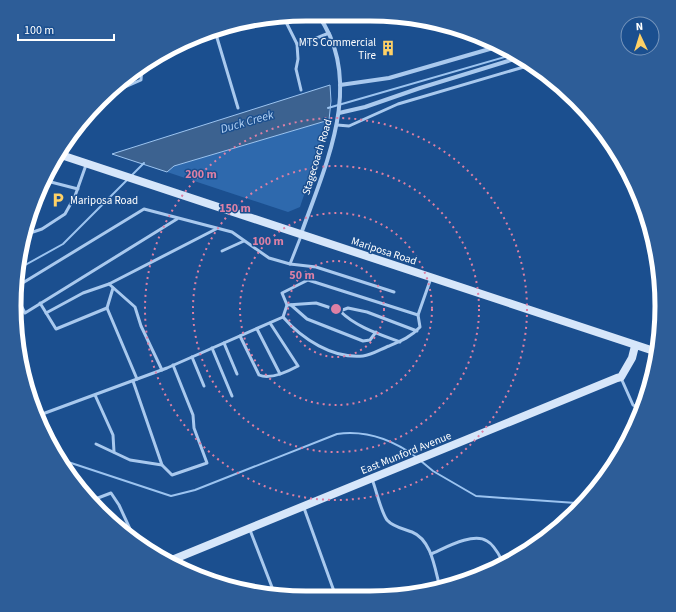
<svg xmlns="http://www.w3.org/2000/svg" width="676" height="612" font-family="'Source Sans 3',sans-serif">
	<rect width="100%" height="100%" fill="#1b4f8f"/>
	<polygon fill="#2e69ad" points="329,120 300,207 288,212 167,172 174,166"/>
	<polygon fill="#3c6290" stroke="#9cc4f0" points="330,85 331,101 329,120 174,166 167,172 112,154"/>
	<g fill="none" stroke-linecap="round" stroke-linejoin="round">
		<g stroke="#9cc4f0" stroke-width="2">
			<polyline points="328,108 515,54"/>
			<polyline points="132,175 144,163"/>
			<polyline points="18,269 63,244 127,180"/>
			<path d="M 59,459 L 171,496 L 195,490 L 337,434 C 366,430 393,440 416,457"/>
			<polyline points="421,461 433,471 476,496 576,503 583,505"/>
		</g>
		<g stroke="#a9c9ee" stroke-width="3">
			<polyline points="283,16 297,44 302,44 329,33"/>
			<polyline points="215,31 238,108"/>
			<polyline points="297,44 298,59 296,69 301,90"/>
			<polyline points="107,95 141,80 142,66"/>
			<polyline points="337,125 349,126 398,104 534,64"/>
			<polyline points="43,180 78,189"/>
			<polyline points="26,230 33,232 42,229 65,214 75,196 86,165"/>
			<polyline points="222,251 244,241"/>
			<polyline points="290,264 316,267 394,292"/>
			<polyline points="16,287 144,209 232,232 269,258 290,264 301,236"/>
			<polyline points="15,294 25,313 177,219"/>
			<polyline points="40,303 56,329 107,308 137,379"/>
			<polyline points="287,305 316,303 340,311 348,308 367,312 417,331"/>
			<polyline points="291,305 307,319 363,341 370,340 376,332"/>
			<polyline points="107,308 113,288"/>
			<path d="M 340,311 C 356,327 379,334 400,342"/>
			<polyline points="46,313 83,293 109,284"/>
			<path d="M 283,317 C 302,339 333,359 363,356 C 372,355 381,349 389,346 C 401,341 411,337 420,327 L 418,315"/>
			<polyline points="257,329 280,374"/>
			<path d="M 240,336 L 259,375 C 270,380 287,372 298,366 L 270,323"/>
			<polyline points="224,343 237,374"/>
			<polyline points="212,348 232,396"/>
			<polyline points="192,357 204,386"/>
			<polyline points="162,370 141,326 135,307 109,284 216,229"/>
			<polyline points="621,378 633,405 642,410"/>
			<polyline points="133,381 162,465"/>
			<polyline points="95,395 113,435 114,452"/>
			<polyline points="37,416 167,368 283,317 287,305 282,293 308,280 418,315 431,278"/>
			<polyline points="96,444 130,460 162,465 172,475 207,463 194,428 193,415 173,365"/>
			<path d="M 372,479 C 376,489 381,512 387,520 C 393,527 404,529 412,532 C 432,540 435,570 440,588"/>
			<polyline points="90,501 111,493 119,505 136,542"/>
			<polyline points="304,508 335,594"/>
			<polyline points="250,530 275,595"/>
			<path d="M 431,554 C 445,548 473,532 487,541 C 495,545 500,557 504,564"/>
		</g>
		<g stroke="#a9c9ee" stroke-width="4">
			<polyline points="340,85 389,78 500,46"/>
			<polyline points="339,113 365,107 420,88 521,57"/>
			<path d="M 301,234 C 325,166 366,82 318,15"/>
		</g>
		<g stroke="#d6e6fa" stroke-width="8">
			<polyline points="58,154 657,352"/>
			<polyline points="167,562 617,378 621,377 632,358 635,346"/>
		</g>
	</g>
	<g fill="none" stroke="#dd80a5" stroke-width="2" stroke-dasharray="2 4">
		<circle cx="336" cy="309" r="48"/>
		<circle cx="336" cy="309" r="96"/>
		<circle cx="336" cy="309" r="143"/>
		<circle cx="336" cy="309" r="191"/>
	</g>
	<defs>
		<g id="building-bare" transform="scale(1.2)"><path d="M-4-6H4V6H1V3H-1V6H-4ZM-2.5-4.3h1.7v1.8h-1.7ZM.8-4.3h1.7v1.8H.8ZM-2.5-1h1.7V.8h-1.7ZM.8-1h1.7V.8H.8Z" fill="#ffd166" stroke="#1b4f8f" stroke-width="2.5" paint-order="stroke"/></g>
		<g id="parking-bare" transform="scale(1.2)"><path d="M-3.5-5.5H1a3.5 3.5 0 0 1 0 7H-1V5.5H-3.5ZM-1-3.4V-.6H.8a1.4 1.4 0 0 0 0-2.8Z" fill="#ffd166" stroke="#1b4f8f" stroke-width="2.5" paint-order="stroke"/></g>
	</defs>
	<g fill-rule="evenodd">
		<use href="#building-bare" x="388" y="48"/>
		<use href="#parking-bare" x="58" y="200"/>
	</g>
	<g text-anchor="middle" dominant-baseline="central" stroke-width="3" stroke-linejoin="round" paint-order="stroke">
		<g font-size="11" fill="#fff" stroke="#1b4f8f" text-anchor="end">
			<text x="376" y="42">MTS Commercial<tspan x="376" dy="13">Tire</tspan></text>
			<text x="70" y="200" text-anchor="start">Mariposa Road</text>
		</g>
		<g font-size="11" fill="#fff" stroke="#1b4f8f">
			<text transform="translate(317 157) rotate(-73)">Stagecoach Road</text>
			<text transform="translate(384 251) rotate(18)">Mariposa Road</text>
			<text transform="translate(406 453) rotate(-22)">East Munford Avenue</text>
		</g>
		<g font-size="12" font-style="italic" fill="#b5d3f5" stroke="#1b4f8f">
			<text transform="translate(247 122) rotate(-16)">Duck Creek</text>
		</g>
	</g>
	<path d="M0 0H676V612H0ZM306 21H370A285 285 0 0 1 655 306V306A285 285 0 0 1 370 591H306A285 285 0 0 1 21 306V306A285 285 0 0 1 306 21Z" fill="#2d5d98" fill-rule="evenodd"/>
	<path fill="none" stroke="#fff" stroke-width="5" d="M306 21H370A285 285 0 0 1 655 306V306A285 285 0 0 1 370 591H306A285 285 0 0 1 21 306V306A285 285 0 0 1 306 21Z"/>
	<circle cx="336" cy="309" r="6" fill="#dd80a5" stroke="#1b4f8f" stroke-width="2"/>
	<g font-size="12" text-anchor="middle" font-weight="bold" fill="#dd80a5" stroke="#1b4f8f" stroke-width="3" stroke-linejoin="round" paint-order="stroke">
		<text x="201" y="178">200 m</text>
		<text x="235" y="212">150 m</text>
		<text x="268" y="245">100 m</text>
		<text x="302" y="279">50 m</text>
	</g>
	<g transform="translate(640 36) rotate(356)"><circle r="19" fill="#1b4f8f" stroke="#7695bc"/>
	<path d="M0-3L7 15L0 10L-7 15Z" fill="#ffd166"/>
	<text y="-6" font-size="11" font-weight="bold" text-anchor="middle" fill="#ffffff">N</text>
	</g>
	<path d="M18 34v6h96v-6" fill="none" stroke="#ffffff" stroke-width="2"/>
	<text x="24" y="34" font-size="12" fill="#ffffff" stroke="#1b4f8f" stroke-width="3" paint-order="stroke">100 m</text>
</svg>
